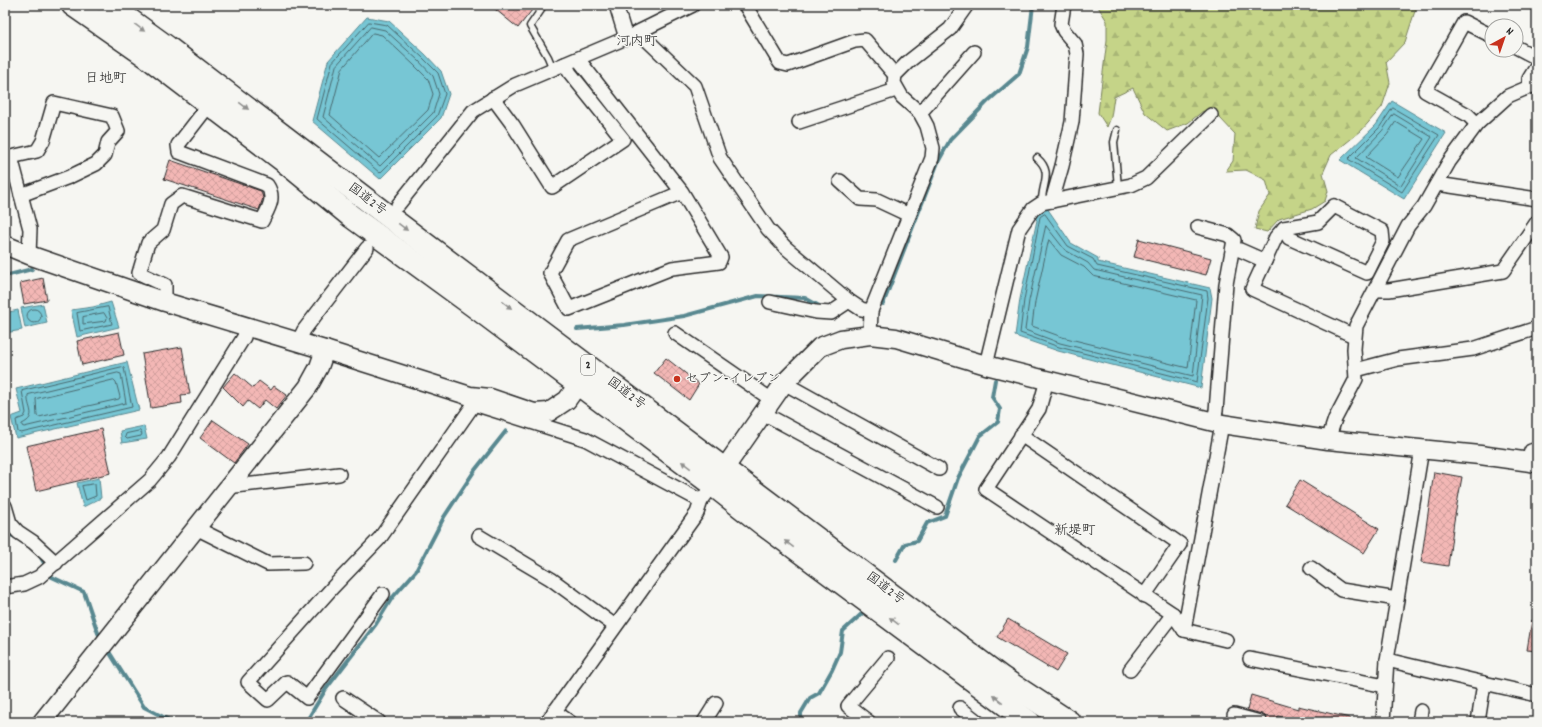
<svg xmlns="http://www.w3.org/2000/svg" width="1542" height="727" font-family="Dekko,'Klee One',sans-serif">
	<defs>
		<pattern id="forest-firs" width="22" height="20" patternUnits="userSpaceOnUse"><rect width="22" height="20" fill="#c5d488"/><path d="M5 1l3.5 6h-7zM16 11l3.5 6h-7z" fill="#a9b676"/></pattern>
		<pattern id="building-cross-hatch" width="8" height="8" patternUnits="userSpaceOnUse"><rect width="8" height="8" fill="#f3b7b5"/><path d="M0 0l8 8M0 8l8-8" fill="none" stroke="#d09e9c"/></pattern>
	</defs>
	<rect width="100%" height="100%" fill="#f6f6f2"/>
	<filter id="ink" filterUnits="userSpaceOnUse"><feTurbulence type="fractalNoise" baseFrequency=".025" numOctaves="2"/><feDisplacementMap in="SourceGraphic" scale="8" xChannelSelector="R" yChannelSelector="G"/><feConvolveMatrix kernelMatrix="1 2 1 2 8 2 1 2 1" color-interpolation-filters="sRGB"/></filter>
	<g filter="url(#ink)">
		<polygon fill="url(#forest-firs)" stroke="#78805a" points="1097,5 1419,5 1415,11 1405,42 1386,62 1390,83 1382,107 1361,131 1331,155 1323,173 1328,191 1325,201 1312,209 1279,219 1267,232 1255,229 1259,211 1270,195 1266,180 1246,170 1226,171 1233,161 1235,134 1220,118 1203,111 1188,123 1167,131 1145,113 1133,88 1114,97 1111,117 1107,127 1098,113 1107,40 1107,21"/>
		<g fill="#77c6d4" stroke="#598890">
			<polygon points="367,17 389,21 425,54 441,71 449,94 441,118 380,179 312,121 328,61"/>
			<polygon points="1392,101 1446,133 1404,199 1340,160 1376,125"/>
			<polygon points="1047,208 1071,243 1098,258 1098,262 1210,288 1212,298 1201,388 1058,351 1015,336 1020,299 1037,220 1033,216"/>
			<polygon points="111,302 119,327 77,337 71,310 93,307"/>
			<polygon points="43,304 47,323 25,328 21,308"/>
			<polygon points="18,310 22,330 5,333 5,313"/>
			<polygon points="127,362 139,410 16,438 11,417 22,413 16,389"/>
			<polygon points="144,426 147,439 122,443 120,431"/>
			<polygon points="99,478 101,498 83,507 77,483"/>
		</g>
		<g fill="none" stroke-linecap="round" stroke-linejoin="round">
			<g stroke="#49696f" stroke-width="1">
				<polygon points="369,22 387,25 422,57 438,73 445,94 437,116 380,173 317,119 332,63"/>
				<polygon points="371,27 385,30 418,60 433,76 439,94 433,113 380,166 323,117 336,66"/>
				<polygon points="373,33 382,35 414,65 428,79 433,94 428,110 379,158 330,115 342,69"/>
				<polygon points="1393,108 1439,135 1402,192 1348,159 1379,128"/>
				<polygon points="1394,114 1432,137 1401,186 1356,158 1382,131"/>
				<polygon points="1396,122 1424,139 1398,177 1366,157 1387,135"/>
				<polygon points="1045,214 1068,246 1093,259 1097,266 1207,291 1208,298 1197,382 1059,347 1020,333 1024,300 1040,217"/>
				<polygon points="1046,226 1065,250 1088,263 1094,270 1202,295 1193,376 1060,343 1025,330 1029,301"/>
				<polygon points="1049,240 1061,255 1084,267 1093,276 1196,300 1188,368 1062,337 1032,326 1035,302"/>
				<polygon points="108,307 112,324 80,331 77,313"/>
				<circle cx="34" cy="316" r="7"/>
				<polygon points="104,313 107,318 106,321 83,324 83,317"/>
				<polygon points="122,367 124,368 132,407 21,433 18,432 16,420 24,417 26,413 22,391"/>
				<path d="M 118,373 L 121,374 L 126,403 L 24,427 L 22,426 L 22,424 C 39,416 26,407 28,395 Z"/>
				<polygon points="114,380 116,382 120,397 119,399 39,417 37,416 36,399"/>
				<polygon points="140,431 142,434 141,436 127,439 125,437 126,434"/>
				<polygon points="95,484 96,496 86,500 82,486"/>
			</g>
			<g stroke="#598890" stroke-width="4">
				<polyline points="5,276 32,269"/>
				<polyline points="883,304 938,162 950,140 988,101 1019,74 1028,47 1033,5"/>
				<polyline points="577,329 624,325 684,316 758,296 805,298 821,307"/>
				<polyline points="5,529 10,535 17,537"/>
				<polyline points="40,556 52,577 84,592 98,633 102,640"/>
				<polyline points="896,560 905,544 917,541 927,523 945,516 958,478 980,436 998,422 1000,409 992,397 995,380"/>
				<polyline points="106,647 144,707 173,722"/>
				<polyline points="306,722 326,689 376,624 392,598 416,571 444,517 475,470 506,431"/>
				<polyline points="801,722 801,713 810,698 819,693 832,670 840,652 843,631 867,609"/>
			</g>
		</g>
		<g fill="url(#building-cross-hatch)" stroke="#2b2b2b">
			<polygon points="490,5 525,5 532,10 518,28"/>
			<polygon points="170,160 261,191 263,198 259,210 164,179"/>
			<polygon points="1139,239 1211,258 1206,275 1134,257"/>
			<polygon points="43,278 47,300 24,304 20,283"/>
			<polygon points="119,332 124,355 82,365 77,341"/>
			<polygon points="182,347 190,394 181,395 182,403 151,408 142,354"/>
			<polygon points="666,358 699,384 689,400 654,373"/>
			<polygon points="235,373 253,388 259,381 271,390 274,386 287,395 276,409 265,400 258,409 248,401 243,407 223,387"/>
			<polygon points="213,420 248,444 234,463 200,438"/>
			<polygon points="101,429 111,473 36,491 26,446"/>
			<polygon points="1434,472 1462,477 1454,521 1448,566 1421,562"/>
			<polygon points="1300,480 1379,529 1364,553 1285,504"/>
			<polygon points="1008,619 1067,654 1056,672 997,637"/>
			<polygon points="1532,620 1537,621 1537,651 1527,650"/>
			<polygon points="1251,695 1298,709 1298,706 1350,718 1350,722 1303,722 1278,716 1276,722 1268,722 1266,717 1262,714 1247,710"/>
		</g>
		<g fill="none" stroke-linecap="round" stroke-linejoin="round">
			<g stroke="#2b2b2b" stroke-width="9">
				<g id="lane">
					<polyline points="539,5 541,10 530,26 548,57 553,69"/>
					<polyline points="1117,130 1114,142 1118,187"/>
					<path d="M 1037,158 C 1054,173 1041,184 1042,203"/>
				</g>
			</g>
			<g stroke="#2b2b2b" stroke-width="16">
				<g id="street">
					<polyline points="616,5 626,38"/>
					<polyline points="745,5 780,63 788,65 855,41 865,40 895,75"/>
					<polyline points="641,31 646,39 695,86 720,158 768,229 785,247 849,301 861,309 871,311"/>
					<polyline points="1516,47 1537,58"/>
					<polyline points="578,59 682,192 721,257 719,262 672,268 569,309 550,273 568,240 682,192"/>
					<polyline points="1529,87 1529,79 1537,66"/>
					<polyline points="493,98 513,125 552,187 623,139 570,73 565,64"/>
					<polyline points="920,113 974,52"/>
					<polyline points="799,122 896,90"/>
					<polyline points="1477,124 1468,115 1425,91 1464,22 1492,36"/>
					<polyline points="11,157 30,229 29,255"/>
					<polyline points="5,161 11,157 37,151 43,141 54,103 112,116 118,131 108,142 105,155 96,164 69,177 21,195"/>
					<polyline points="840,181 860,199 877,200 909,215"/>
					<polyline points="1437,184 1537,199"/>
					<polyline points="1052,201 1062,166 1072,122 1077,54 1075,44 1064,31 1061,24 1064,5"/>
					<polyline points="398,205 473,111 515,85 626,38 693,5"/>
					<polygon points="1334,206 1382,231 1383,241 1367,273 1289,238 1284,228 1318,222"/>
					<polyline points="1198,227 1228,235 1234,240 1226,284 1216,411 1213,422"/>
					<polyline points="1284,228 1276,237 1252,289 1354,336"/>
					<polyline points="1234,249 1240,250 1265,261"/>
					<polyline points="1376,290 1389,290 1503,271 1537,222"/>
					<path d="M 165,302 L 165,285 L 139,273 L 148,243 L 163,230 L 171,204 L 182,196 L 262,221 C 268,209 276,198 267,185 L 179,152 L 178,145 L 209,105"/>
					<polyline points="770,302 816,312 831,313 849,301"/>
					<polyline points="675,333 772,400"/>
					<polyline points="870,335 871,311 932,158 933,148 927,126 920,113 902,97 894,83 895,75 908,62 950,29 967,5"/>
					<polyline points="298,342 304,330 367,248"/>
					<polyline points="986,365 1019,229 1033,209 1042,203 1052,201 1131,185 1146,178 1211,115"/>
					<polyline points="1356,370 1398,359 1473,349 1537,328"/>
					<polyline points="1047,380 1039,409 986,489 1173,614 1184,630 1226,640"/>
					<polyline points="784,383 939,469"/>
					<polyline points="474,404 585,439 701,501"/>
					<polyline points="763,413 937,507"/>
					<polyline points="1021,435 1180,544 1144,596"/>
					<polyline points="1328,440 1335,419 1356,379 1354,349 1356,326 1408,226 1424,206 1449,162 1477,124 1508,96 1529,87 1537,85"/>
					<polyline points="1528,461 1531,451 1537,449"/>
					<polyline points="227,487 339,474"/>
					<polyline points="5,506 10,523 18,532 33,542 56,563"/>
					<polyline points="196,528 268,564 304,563"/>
					<polyline points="479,536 551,579 615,626"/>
					<polyline points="1311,568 1341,590 1397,599"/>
					<polyline points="5,587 24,584 39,577 150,480 169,457 244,337 246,327"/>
					<polyline points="383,594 307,698 287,682 268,700 248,682 333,587 380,538 474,404 470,396"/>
					<polyline points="1184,630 1222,424"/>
					<polyline points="1250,659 1385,686"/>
					<polyline points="1387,660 1484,683 1478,722"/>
					<polyline points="1130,670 1173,614"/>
					<polyline points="1484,683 1537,695"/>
					<polyline points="343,698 379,722"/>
					<polyline points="960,708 978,722"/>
					<polyline points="554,711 570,722"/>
					<polyline points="1234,715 1260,722"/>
					<polyline points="547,722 697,513 701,501 713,485"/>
					<polyline points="704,722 716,703"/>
					<polyline points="869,722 848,706 888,658"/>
					<polyline points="1383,722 1387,660 1422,449"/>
					<polyline points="1419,722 1421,711"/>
				</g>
			</g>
			<g stroke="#2b2b2b" stroke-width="21">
				<g id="secondary">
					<polyline points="5,245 29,255 165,302 325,350 470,396 490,398 534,413 549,412 567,400 586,373"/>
					<polyline points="717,479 784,383 820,347 841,339 870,335 896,338 986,365 1222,424 1328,440 1480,455 1537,463"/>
					<polyline points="42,722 308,387 319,367 325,350"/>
				</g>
			</g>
			<g stroke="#2b2b2b" stroke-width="25">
				<g id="highway">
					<polyline points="73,5 149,58 284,161 352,217 474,306 713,485 764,525 1029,722"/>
					<polyline points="109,5 167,47 380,210 1002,678 1069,722"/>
				</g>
			</g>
			<use href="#lane" stroke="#f6f6f2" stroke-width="6"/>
			<use href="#street" stroke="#f6f6f2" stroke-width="13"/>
			<use href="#secondary" stroke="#f6f6f2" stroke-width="18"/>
			<use href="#highway" stroke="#f6f6f2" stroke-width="22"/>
		</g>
		<defs><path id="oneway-solid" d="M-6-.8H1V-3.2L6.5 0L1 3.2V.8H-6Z"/></defs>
		<g fill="#90908e">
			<use href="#oneway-solid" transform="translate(140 28) rotate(36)"/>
			<use href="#oneway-solid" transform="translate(244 106) rotate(37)"/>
			<use href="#oneway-solid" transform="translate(403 227) rotate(37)"/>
			<use href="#oneway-solid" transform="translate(507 305) rotate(37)"/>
			<use href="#oneway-solid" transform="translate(686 465) rotate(-143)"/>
			<use href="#oneway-solid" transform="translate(789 544) rotate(-143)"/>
			<use href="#oneway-solid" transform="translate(894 621) rotate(-143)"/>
			<use href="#oneway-solid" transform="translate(998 699) rotate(-143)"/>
		</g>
	</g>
	<circle fill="#c8321e" stroke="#f6f6f2" stroke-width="1.5" cx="677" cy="379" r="4"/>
	<g text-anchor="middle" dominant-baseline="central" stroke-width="3" stroke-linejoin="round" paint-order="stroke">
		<rect fill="#f6f6f2" stroke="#686867" stroke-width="1" x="581" y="355" width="14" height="20" rx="3"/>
		<g font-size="12" font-weight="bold" fill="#2b2b2b">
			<text x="588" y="365">2</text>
		</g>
		<g font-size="13" fill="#2b2b2b" stroke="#f6f6f2">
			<text transform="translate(367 200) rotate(37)">国道2号</text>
			<text transform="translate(626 394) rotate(37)">国道2号</text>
			<text transform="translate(885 589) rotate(37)">国道2号</text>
		</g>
		<g font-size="13" fill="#2b2b2b" stroke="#f6f6f2" text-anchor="start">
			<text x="685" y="379">セブン-イレブン</text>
		</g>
		<g font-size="14" fill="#2b2b2b" stroke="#f6f6f2">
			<text x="637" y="42">河内町</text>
			<text x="106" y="79">日地町</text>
			<text x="1075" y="531">新堤町</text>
		</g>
	</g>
	<rect width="1542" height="727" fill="none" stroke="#f6f6f2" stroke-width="20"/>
	<rect x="10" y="10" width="1522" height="707" fill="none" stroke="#2b2b2b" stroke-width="1.5" filter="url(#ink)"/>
	<g transform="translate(1504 38) rotate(40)"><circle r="19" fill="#f6f6f2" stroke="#a5a5a2"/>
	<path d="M0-3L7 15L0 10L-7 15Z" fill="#c8321e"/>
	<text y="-6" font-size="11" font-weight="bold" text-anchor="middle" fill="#2b2b2b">N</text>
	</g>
</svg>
